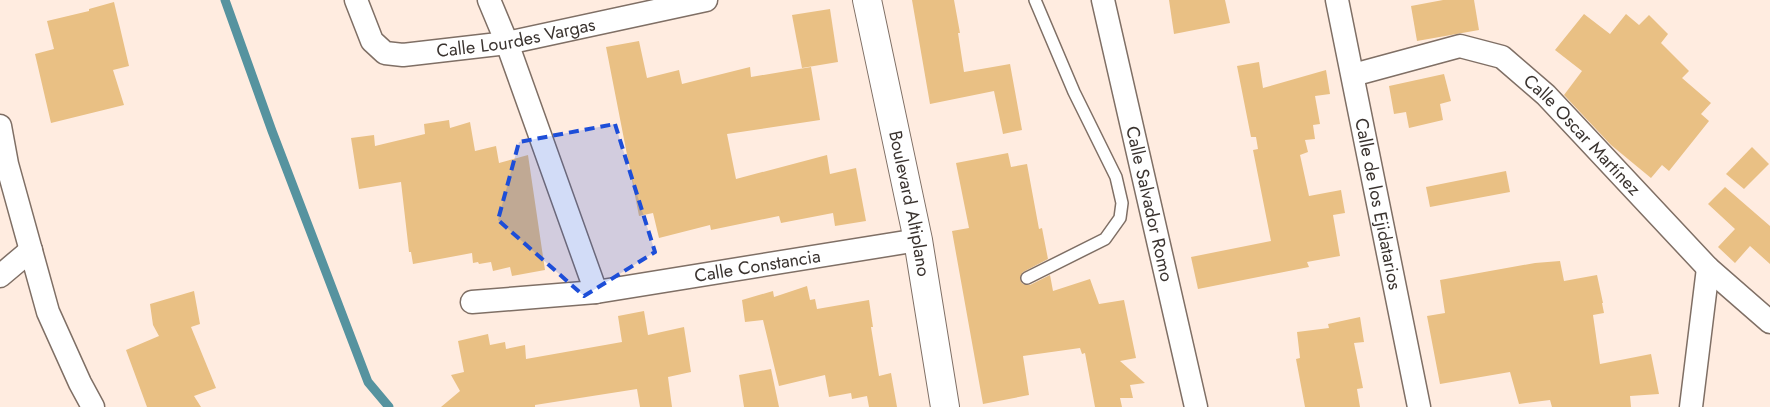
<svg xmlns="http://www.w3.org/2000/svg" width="1770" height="407" font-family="Jost,sans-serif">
	<rect width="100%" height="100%" fill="#ffece0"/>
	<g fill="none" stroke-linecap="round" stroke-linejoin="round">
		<polyline stroke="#56939f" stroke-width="9" points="225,0 272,131 368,382 389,407"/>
	</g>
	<g fill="#e9c084">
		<polygon points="912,0 954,0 960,33 958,33 964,72 1010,64 1022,130 1003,134 994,91 930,104"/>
		<polygon points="1169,0 1225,0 1230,23 1174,34"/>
		<polygon points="1443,0 1474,0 1479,30 1417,41 1411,6"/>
		<polygon points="114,2 129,66 113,70 124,105 51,123 35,54 54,49 47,21 89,11 89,9"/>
		<polygon points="830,9 838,62 802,68 792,15"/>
		<polygon points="1584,14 1610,34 1626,14 1639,25 1649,15 1668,34 1661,43 1689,71 1682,78 1711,103 1701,114 1709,121 1669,171 1662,165 1651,178 1611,145 1564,95 1582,71 1555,50"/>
		<polygon points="639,41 647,78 679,70 682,84 750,67 751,77 811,67 820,120 727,134 736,179 827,155 830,174 856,168 866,221 835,226 833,213 781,223 779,216 711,230 710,225 659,238 653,213 639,216 606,47"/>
		<polygon points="1259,62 1263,88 1326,70 1330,94 1315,96 1320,124 1313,125 1315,139 1305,140 1308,152 1300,155 1309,196 1341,190 1345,213 1333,215 1340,256 1307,262 1309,267 1198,289 1191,257 1271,241 1253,150 1258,149 1256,137 1251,137 1237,66"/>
		<polygon points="1444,74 1451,101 1440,104 1443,120 1409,128 1406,112 1394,114 1389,86"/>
		<polygon points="449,120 450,128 470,122 475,151 496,146 499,163 528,155 545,270 512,276 510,267 493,271 491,262 479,264 478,262 473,263 472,253 413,264 411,252 409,252 401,182 359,189 351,138 374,135 375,146 425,134 424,124"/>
		<polygon points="1752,147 1769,164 1744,189 1726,174"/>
		<polygon points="1008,153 1011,167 1027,164 1039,229 1042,228 1048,259 1023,272 1020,277 1021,282 1023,284 1030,285 1050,275 1053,291 1090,279 1099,304 1124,300 1136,358 1120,361 1145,383 1130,385 1133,398 1120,398 1122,407 1095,407 1085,353 1082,354 1080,348 1023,356 1029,395 983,404 952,231 969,228 956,163"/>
		<polygon points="1506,171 1510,192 1430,207 1426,187"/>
		<polygon points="1725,187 1770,226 1770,264 1750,246 1735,263 1718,247 1735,229 1708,204"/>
		<polygon points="1560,261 1564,281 1597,275 1603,303 1602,303 1604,313 1593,315 1600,364 1651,354 1659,394 1630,396 1631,407 1552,407 1550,400 1519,404 1510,372 1440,384 1427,316 1445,313 1440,280 1535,263"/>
		<polygon points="807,286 810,300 815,299 817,309 869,300 873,327 871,327 879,376 891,373 897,407 869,407 867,396 852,399 851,393 829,397 825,375 779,386 763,320 745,322 742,300 773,291 774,297"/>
		<polygon points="194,291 200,324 191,327 216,388 194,396 201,407 147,407 126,350 159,336 153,325 150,304"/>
		<polygon points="644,311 648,335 684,327 691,372 668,377 672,407 640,407 637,389 535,405 535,407 441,407 460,391 451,375 464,372 458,341 488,334 490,345 505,342 506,349 525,345 526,359 622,342 618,316"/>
		<polygon points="1360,317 1364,342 1354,343 1363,388 1357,389 1360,407 1305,407 1296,359 1300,358 1297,332 1329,328 1328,324"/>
		<polygon points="771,369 779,407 744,407 739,375"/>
	</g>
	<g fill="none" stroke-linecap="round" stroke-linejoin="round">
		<g stroke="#7f6f65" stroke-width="14">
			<polyline id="service" points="1027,278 1105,239 1120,218 1122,203 1116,177 1074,92 1035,0"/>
		</g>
		<g stroke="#7f6f65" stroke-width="25">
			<g id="minor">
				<path id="s1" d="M 356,0 L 372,41 L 385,53 L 403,55 L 507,43 L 706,0"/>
				<polyline points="489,0 507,43 596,292"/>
				<path id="s2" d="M 1103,0 L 1196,407"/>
				<path id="s3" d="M 1337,0 L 1419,407"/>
				<path id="s4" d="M 1353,75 L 1460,46 L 1502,57 L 1546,95 L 1708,268 L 1770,322"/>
				<polyline points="0,126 7,164 48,312 80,383 93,407"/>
				<polyline points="0,276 31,250"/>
				<path id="s5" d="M 472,302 L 596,292 L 918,240"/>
				<polyline points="1691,407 1708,268"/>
			</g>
		</g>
		<g stroke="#7f6f65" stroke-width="30">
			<g id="tertiary">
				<path id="s6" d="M 867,0 L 918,240 L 945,407"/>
			</g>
		</g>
		<use href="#service" stroke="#fff" stroke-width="11"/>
		<use href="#minor" stroke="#fff" stroke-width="22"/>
		<use href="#tertiary" stroke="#fff" stroke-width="28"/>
	</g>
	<path fill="#1d4ed8" fill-opacity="0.2" stroke="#1d4ed8" stroke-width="4" stroke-dasharray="10 6" stroke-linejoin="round" d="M 615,124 L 655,252 L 584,296 L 498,220 L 519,142 Z"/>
	<g text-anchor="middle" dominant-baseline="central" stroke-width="4" stroke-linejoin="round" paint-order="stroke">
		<g font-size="18" fill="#3a332f" stroke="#fdfdfd">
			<text stroke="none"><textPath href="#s1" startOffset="194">Calle Lourdes Vargas</textPath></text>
			<text stroke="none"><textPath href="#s4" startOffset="266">Calle Oscar Martínez</textPath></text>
			<text stroke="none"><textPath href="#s6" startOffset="208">Boulevard Altiplano</textPath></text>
			<text stroke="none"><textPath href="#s3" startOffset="208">Calle de los Ejidatarios</textPath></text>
			<text stroke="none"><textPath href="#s2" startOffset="209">Calle Salvador Romo</textPath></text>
			<text stroke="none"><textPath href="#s5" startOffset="288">Calle Constancia</textPath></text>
		</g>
	</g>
</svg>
